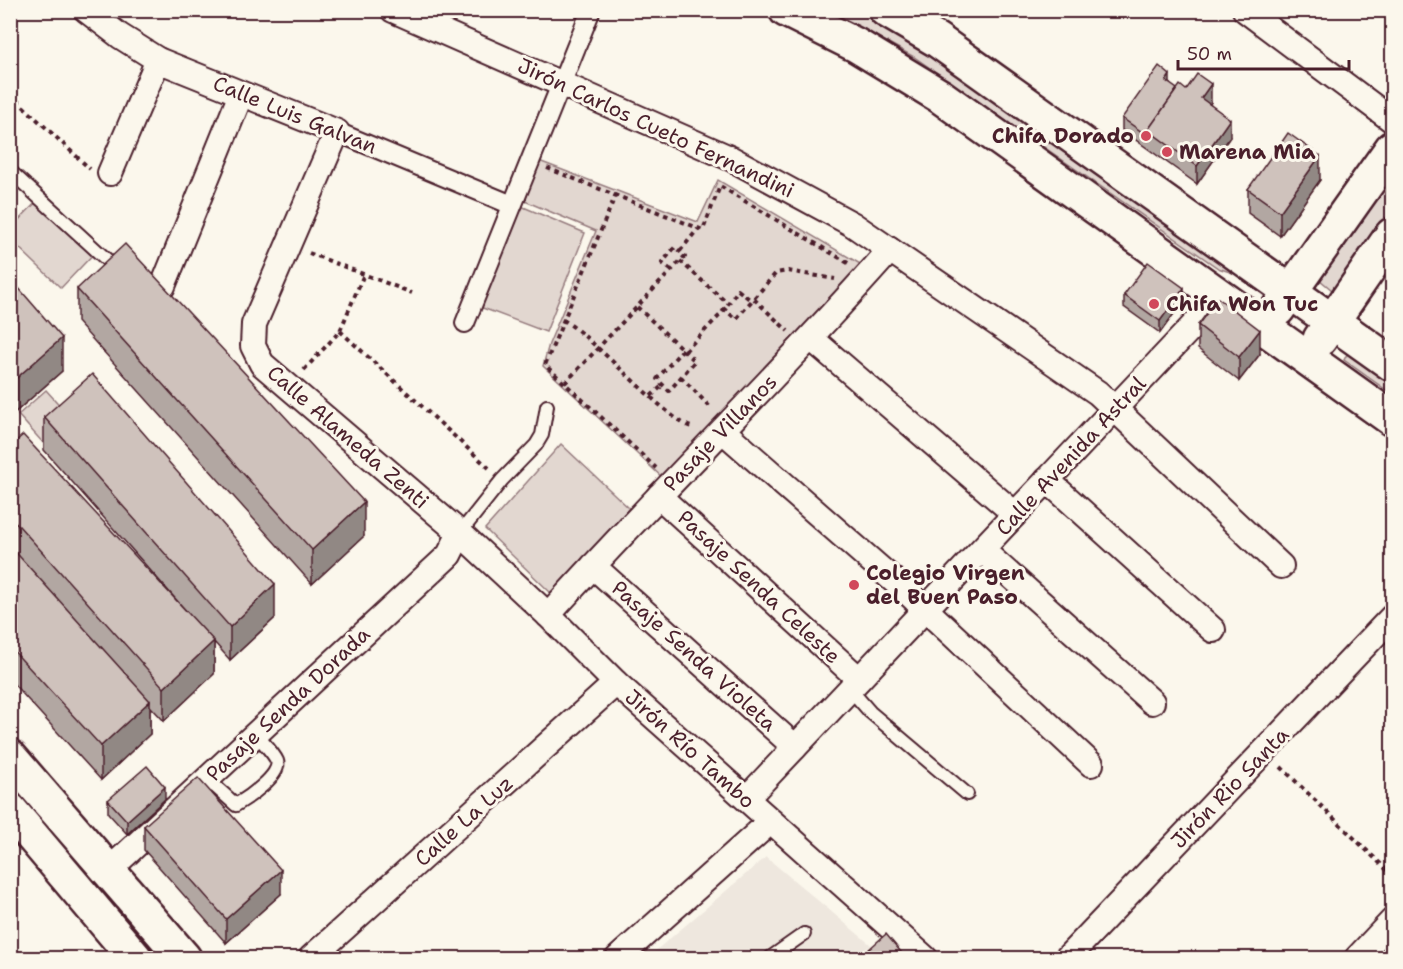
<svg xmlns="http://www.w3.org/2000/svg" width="1403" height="969" font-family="'Shantell Sans',sans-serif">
	<rect width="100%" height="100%" fill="#fbf7ec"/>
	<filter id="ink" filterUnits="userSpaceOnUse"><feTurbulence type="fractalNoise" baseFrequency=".0167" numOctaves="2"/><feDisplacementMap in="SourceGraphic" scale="12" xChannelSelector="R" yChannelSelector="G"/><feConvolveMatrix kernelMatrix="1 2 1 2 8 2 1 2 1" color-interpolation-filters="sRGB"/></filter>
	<g filter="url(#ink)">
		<polygon fill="#eee7de" points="766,857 871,945 855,958 647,958"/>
		<g fill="#e2d7d0" stroke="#967b7e" stroke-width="1.5">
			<polygon points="817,11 875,11 1270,297 1236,274 1218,268 914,57 863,29"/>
			<polygon points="539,161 698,222 718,180 867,268 665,480 543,366 549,344 596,231 525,201"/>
			<polygon points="1392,171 1392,214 1339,289 1332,290 1319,279"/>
			<polygon points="45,193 101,246 61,288 11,240 10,229"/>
			<polygon points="521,206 585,233 546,332 480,307"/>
			<polygon points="1351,346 1392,368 1392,394 1344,360"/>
			<polygon points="46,390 73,420 45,445 18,415"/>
			<polygon points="561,444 629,508 553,595 485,529"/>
		</g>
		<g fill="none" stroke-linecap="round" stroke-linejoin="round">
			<g stroke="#4a1f2b" stroke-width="16">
				<g id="service">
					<polyline points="10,171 107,260"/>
					<polyline points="460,533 502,480 536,445 542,435 547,406"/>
					<polyline points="850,689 870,712 967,794"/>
					<path d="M 207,779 L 236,805 C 246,799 282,775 277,761 C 273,752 262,742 256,734"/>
					<polyline points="770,958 804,934"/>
				</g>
			</g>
			<g stroke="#4a1f2b" stroke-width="22">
				<g id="pedestrian">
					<polyline points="337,132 512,205"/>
					<polyline points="465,323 591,10"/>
				</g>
			</g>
			<g stroke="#4a1f2b" stroke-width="28">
				<g id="minor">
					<polyline points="86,10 120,36 158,60 337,132 254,324 253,346 262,364 460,533 548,615 616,683 925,958"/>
					<polyline points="393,10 732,159 852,224 1098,393 1281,566"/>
					<polyline points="1245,10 1392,120"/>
					<polyline points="110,173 158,60"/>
					<polyline points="163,286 241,94"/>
					<polyline points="812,339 1015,514"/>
					<polyline points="723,431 908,593 1091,764"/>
					<polyline points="1047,480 1213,630"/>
					<polyline points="659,496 859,679"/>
					<polyline points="982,550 1152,702"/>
					<polyline points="593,566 795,747"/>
					<path d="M 548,615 C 660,491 780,375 890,250"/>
					<polyline points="747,798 1221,296"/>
					<polyline points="109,870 449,555 460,533"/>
					<polyline points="311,958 616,683"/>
					<polyline points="618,958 770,822"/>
					<polyline points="1067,958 1392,617"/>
					<polyline points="1357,958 1392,921"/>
				</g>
			</g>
			<g stroke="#4a1f2b" stroke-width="38">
				<g id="secondary">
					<polyline points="786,10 856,45 940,96 1392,419"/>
					<polyline points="886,10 937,40 1392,364"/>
					<polyline points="1278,309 1392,148"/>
					<polyline points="1320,339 1392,235"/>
					<polyline points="10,757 184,958"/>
					<polyline points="10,810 135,958"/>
				</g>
			</g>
			<g stroke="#4a1f2b" stroke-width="4" stroke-dasharray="4.5 4.5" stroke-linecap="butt">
				<polyline points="10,94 90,169"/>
				<polyline points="547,168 703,230 720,186 848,263"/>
				<polyline points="616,194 545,365 656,468"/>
				<polyline points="680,251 698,229"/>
				<polyline points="309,253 412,293"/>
				<polyline points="680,261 727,303"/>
				<polyline points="754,299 788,331"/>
				<polyline points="637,307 695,361 669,391 657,379 683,349"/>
				<polyline points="723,308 736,319 776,273 788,271 835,279"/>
				<path d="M 563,320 C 591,335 675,428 693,427"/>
				<polyline points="340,331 489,468"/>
				<polyline points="685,351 721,314 738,290 752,301"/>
				<polyline points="304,370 340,331 364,274"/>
				<polyline points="681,377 712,409"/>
				<polyline points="565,383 685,256 675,247 662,263 671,270"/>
				<polyline points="651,396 663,385"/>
				<polyline points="1281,767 1392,875"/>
			</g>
			<use href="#service" stroke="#fbf7ec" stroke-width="12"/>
			<use href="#pedestrian" stroke="#fbf7ec" stroke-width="18"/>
			<use href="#minor" stroke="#fbf7ec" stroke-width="24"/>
			<use href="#secondary" stroke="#fbf7ec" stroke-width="33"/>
		</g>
		<g fill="#b2a7a2" stroke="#4a1f2b" stroke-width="1.5">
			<polygon points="1177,89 1186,90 1211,102 1210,104 1230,137 1197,184 1122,130 1122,118"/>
			<polygon points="1277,149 1320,180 1280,236 1248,213 1248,189 1277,159"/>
			<polygon points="10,278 62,371 12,415 10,414"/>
			<polygon points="77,289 364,536 312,584 77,322"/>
			<polygon points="1124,295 1184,300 1160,333 1124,307"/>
			<polygon points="1198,325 1260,354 1239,381 1198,349"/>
			<polygon points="10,417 12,445 188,613 44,450 44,417 275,618 230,660 214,642 214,674 164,721 150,706 150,734 101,780 10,680"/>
			<polygon points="165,799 127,834 108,813 108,800"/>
			<polygon points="144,826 281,894 226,943 144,850"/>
		</g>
		<g fill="#918884" stroke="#4a1f2b" stroke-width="1.5">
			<polygon points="1170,75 1170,87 1166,81"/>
			<polygon points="1211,84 1211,102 1201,116 1201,98"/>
			<polygon points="1230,119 1230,137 1197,184 1197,166"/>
			<polygon points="1320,156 1320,180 1280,236 1280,212"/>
			<polygon points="1184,288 1184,300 1160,333 1160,321"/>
			<polygon points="1260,330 1260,354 1239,381 1239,357"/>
			<polygon points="62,338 62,371 12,415 12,382"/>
			<polygon points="12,418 12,451 10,452 10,419"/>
			<polygon points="364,502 364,536 312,584 312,550"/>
			<polygon points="275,584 275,618 230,660 230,627"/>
			<polygon points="214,641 214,674 164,721 164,688"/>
			<polygon points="150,701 150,734 101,780 101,746"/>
			<polygon points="165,787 165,799 127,834 127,821"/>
			<polygon points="281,870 281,894 226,943 226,919"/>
		</g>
		<g fill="#cfc2bc" stroke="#4a1f2b" stroke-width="1.5">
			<polygon points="1159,66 1170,75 1166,81 1177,89 1148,130 1148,136 1122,118"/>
			<polygon points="1197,74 1211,84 1201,98 1230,119 1197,166 1148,130 1180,85 1186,90"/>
			<polygon points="1288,133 1320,156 1280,212 1248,189 1272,155 1278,159 1283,153 1277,149"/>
			<polygon points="125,244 364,502 312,550 77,289"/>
			<polygon points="1148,262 1184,288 1160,321 1124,295"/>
			<polygon points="10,278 62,338 12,382 10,380"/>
			<polygon points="1218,298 1260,330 1239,357 1198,325"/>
			<polygon points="92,374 275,584 230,627 44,417"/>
			<polygon points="23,435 214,641 164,688 10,516 10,446"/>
			<polygon points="10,546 150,701 101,746 10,647"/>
			<polygon points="147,766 165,787 127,821 108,800"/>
			<polygon points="198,778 281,870 226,919 144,826"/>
			<polygon points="886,934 906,958 859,958"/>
		</g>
	</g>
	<g fill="#d1495b" stroke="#fbf7ec" stroke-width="2">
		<circle cx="1146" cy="136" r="6"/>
		<circle cx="1167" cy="152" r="6"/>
		<circle cx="1154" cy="304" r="6"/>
		<circle cx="854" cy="585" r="6"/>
	</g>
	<g text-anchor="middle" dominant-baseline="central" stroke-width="6" stroke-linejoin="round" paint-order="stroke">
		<g font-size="21" fill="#4a1f2b" stroke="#fbf7ec">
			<text transform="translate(295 115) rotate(22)">Calle Luis Galvan</text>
			<text transform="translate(656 128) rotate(25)">Jirón Carlos Cueto Fernandini</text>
			<text transform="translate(720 433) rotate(-46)">Pasaje Villanos</text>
			<text transform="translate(348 437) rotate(41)">Calle Alameda Zenti</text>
			<text transform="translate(1071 456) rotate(-47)">Calle Avenida Astral</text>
			<text transform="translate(759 587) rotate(43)">Pasaje Senda Celeste</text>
			<text transform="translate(694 656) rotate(42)">Pasaje Senda Violeta</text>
			<text transform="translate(288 704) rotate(-43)">Pasaje Senda Dorada</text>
			<text transform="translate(690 749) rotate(42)">Jirón Río Tambo</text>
			<text transform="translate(1230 788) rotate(-46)">Jirón Rio Santa</text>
			<text transform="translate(464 821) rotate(-42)">Calle La Luz</text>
		</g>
		<g font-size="21" font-weight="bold" fill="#4a1f2b" stroke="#fbf7ec" text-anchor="start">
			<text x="1134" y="136" text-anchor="end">Chifa Dorado</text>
			<text x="1179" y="152">Marena Mia</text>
			<text x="1166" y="304">Chifa Won Tuc</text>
			<text x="866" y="573">Colegio Virgen<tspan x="866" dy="24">del Buen Paso</tspan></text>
		</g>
	</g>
	<rect width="1403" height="969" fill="none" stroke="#fbf7ec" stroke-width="36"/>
	<rect x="18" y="18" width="1367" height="933" fill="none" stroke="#4a1f2b" stroke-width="2" filter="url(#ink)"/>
	<path d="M1178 60v9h171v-9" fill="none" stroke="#4a1f2b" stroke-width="3"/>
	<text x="1187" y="60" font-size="18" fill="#4a1f2b" stroke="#fbf7ec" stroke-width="4.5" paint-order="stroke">50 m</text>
</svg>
